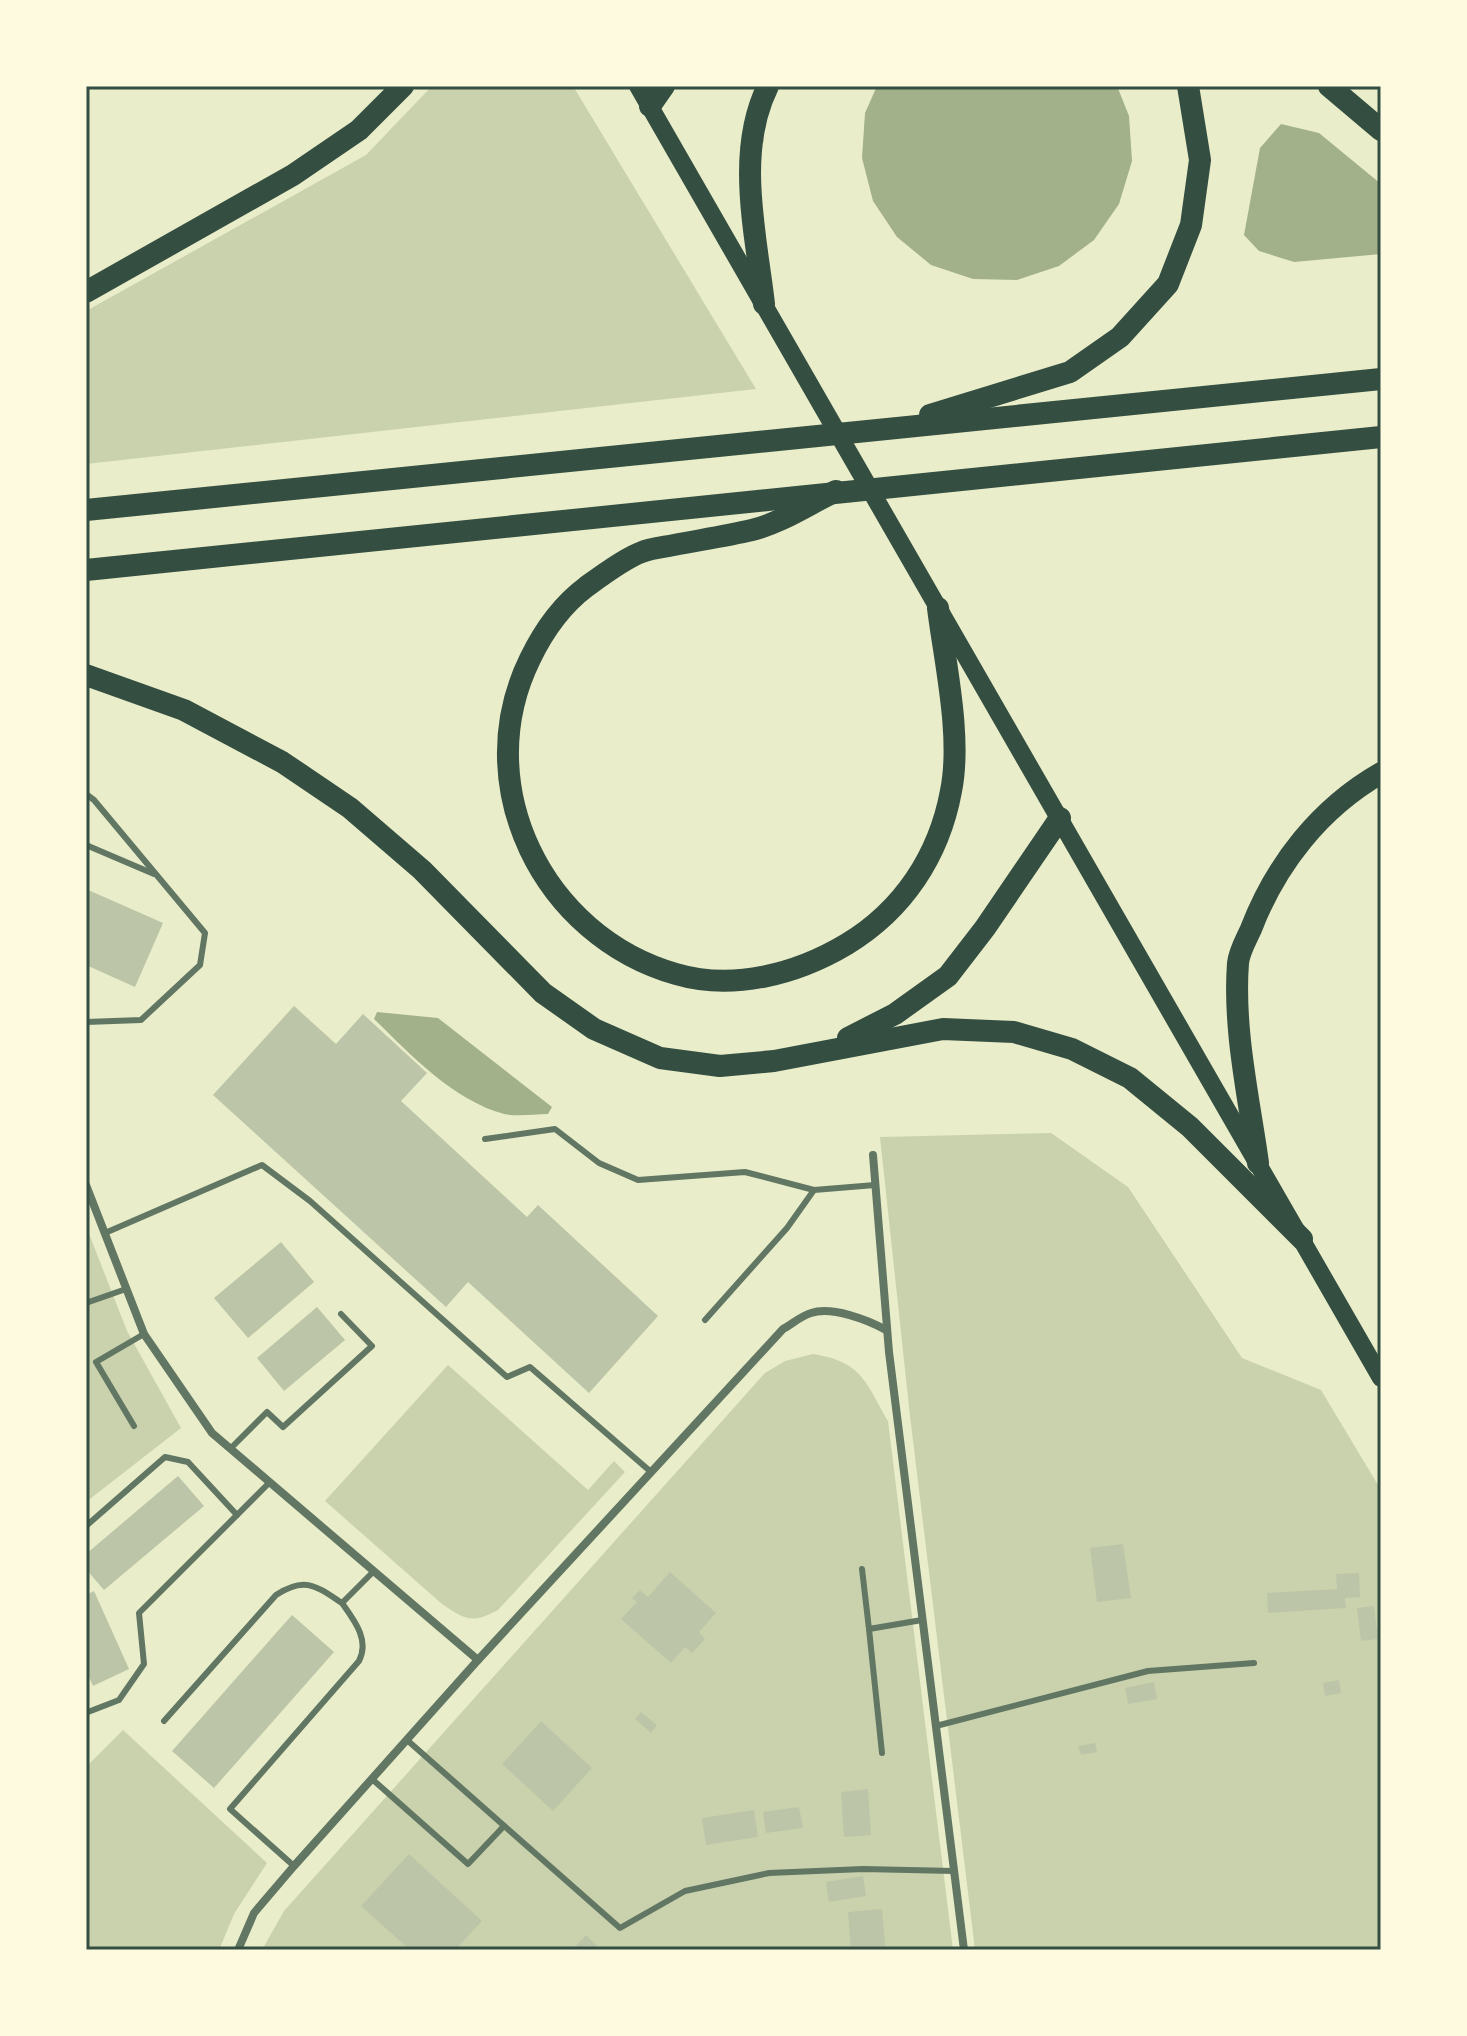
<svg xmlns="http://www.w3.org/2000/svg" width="1467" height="2036" font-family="'Nunito Sans',sans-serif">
	<rect width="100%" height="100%" fill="#e9edc9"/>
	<g fill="#cad2ad">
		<polygon points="432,86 573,86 756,389 86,464 86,311 366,155"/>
		<polygon points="1051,1133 1128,1187 1242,1358 1321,1390 1381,1490 1381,1950 975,1950 910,1416 880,1137"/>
		<polygon points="86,1226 127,1331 181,1428 86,1502"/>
		<path d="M 813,1354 C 862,1362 865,1381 888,1421 L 953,1950 L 262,1950 L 284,1911 L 765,1373 L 785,1361 Z"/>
		<path d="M 448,1365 L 588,1490 L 614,1461 L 625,1472 L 498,1610 C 472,1624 466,1620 442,1604 L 325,1501 Z"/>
		<polygon points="123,1730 267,1863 234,1914 219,1950 86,1950 86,1767"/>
	</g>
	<g fill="#a3b18a">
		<polygon points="877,86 1117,86 1129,116 1132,161 1119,204 1094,240 1059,266 1017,280 973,279 931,265 897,237 873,201 862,158 865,113"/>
		<polygon points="1281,124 1319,133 1381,184 1381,254 1294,262 1259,251 1244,235 1260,148"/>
		<path d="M 377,1012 L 438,1018 L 552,1107 L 548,1114 C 535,1114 517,1117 504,1114 C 453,1100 411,1055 374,1019 Z"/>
	</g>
	<g fill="#bcc5a7">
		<polygon points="86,889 163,923 135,987 86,965"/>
		<polygon points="294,1006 336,1044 363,1014 427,1073 401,1101 527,1217 538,1205 658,1316 589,1393 468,1282 446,1307 213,1095"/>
		<polygon points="281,1242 314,1282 248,1338 214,1298"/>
		<polygon points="317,1307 345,1340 284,1391 257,1358"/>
		<polygon points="178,1476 204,1506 104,1590 86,1569 86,1554"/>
		<polygon points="1123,1544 1131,1598 1097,1602 1090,1548"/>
		<polygon points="670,1572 716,1613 699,1632 705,1639 692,1653 685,1647 671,1663 621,1619 637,1602 632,1598 640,1590 648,1597"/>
		<polygon points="1359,1573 1360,1597 1345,1598 1346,1608 1268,1613 1267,1593 1337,1589 1336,1574"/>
		<polygon points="94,1591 129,1669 93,1686 86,1670 86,1595"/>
		<polygon points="1374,1606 1378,1639 1361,1641 1357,1608"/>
		<polygon points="292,1615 334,1652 214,1788 172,1751"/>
		<polygon points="1339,1680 1341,1693 1325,1696 1323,1683"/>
		<polygon points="1154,1682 1157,1699 1128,1704 1125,1688"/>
		<polygon points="641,1712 657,1725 651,1733 635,1719"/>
		<polygon points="541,1721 592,1768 553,1811 502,1764"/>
		<polygon points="1095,1743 1097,1752 1081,1755 1078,1746"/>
		<polygon points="868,1789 871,1835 844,1837 841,1792"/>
		<polygon points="799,1807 803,1828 766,1833 763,1812"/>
		<polygon points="754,1810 758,1837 706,1845 702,1818"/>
		<polygon points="409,1854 482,1921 455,1950 410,1950 361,1906"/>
		<polygon points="863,1876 866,1896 829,1902 826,1882"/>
		<polygon points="882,1909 885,1946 851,1949 848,1912"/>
		<polygon points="586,1935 601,1950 572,1950"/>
	</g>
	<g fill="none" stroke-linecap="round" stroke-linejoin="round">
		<g stroke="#617663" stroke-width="6">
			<polyline points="86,794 94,800 205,933 200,965 141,1020 86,1022"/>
			<polyline points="86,845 154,874"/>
			<polyline points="485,1139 555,1129 599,1163 638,1180 745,1172 814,1190"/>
			<polyline points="105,1233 262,1165 310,1201 507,1377 530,1367 651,1472"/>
			<polyline points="86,1303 126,1289"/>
			<polyline points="705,1320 787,1228 814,1190 875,1185"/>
			<polyline points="134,1426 96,1362 144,1334"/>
			<polyline points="230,1449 267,1412 283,1427 372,1346 341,1314"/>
			<polyline points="86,1526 165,1457 188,1462 237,1515"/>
			<polyline points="862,1569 869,1629 922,1620"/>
			<polyline points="869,1629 882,1753"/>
			<polyline points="86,1710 88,1712 119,1700 144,1664 139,1613 270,1482"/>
			<path d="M 164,1721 L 276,1595 C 305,1576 316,1586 342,1603 L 374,1571"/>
			<polyline points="936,1726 1148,1671 1254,1663"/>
			<polyline points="407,1740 620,1928 685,1891 769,1873 863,1869 954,1871"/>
			<polyline points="372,1779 468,1864 504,1826"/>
			<path d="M 294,1866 L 230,1809 L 359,1661 C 370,1640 354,1620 342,1603"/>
		</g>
		<g stroke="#617663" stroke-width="8">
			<polyline points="873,1155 889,1352 964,1950"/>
			<polyline points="86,1185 144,1334 212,1433 478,1660"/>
			<path d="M 238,1950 L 254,1913 L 294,1866 L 478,1660 L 783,1329 C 792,1324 801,1316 811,1313 C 832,1306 868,1320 886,1330"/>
		</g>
		<polyline stroke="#344e41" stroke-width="18" points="638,86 1381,1378"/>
		<g stroke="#344e41" stroke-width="22">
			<polyline points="1329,86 1381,130"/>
			<polyline points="650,106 664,86"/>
			<polyline points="86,292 293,175 359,130 403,86"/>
			<path d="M 764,304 C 756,234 735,152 768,86"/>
			<polyline points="930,415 1070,372 1120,337 1168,284 1191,225 1200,160 1188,86"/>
			<path d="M 836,491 C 809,504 781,523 752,530 C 726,536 700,540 674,545 C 664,547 651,548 642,552 C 625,558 601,576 586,587 C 562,605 543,632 530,659 C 468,785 543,936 676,974 C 733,991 797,974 847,944 C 903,910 939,856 951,791 C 962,737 945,663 938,608"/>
			<polyline points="86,510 1381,379"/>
			<polyline points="86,570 1381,437"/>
			<polyline points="86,675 184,710 282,762 350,808 422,870 543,993 594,1029 660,1058 720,1066 774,1061 943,1029 1014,1032 1072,1049 1130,1078 1190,1127 1302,1239"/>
			<polyline points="848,1038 895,1014 948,976 985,928 1060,818"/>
			<path d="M 1258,1163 C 1249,1098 1233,1030 1238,963 C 1239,952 1246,940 1251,929 C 1276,864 1320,808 1381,773"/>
		</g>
	</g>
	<rect width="1467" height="2036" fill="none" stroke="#fefae0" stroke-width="176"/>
	<rect x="88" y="88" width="1291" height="1860" fill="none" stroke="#344e41" stroke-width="3"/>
</svg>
